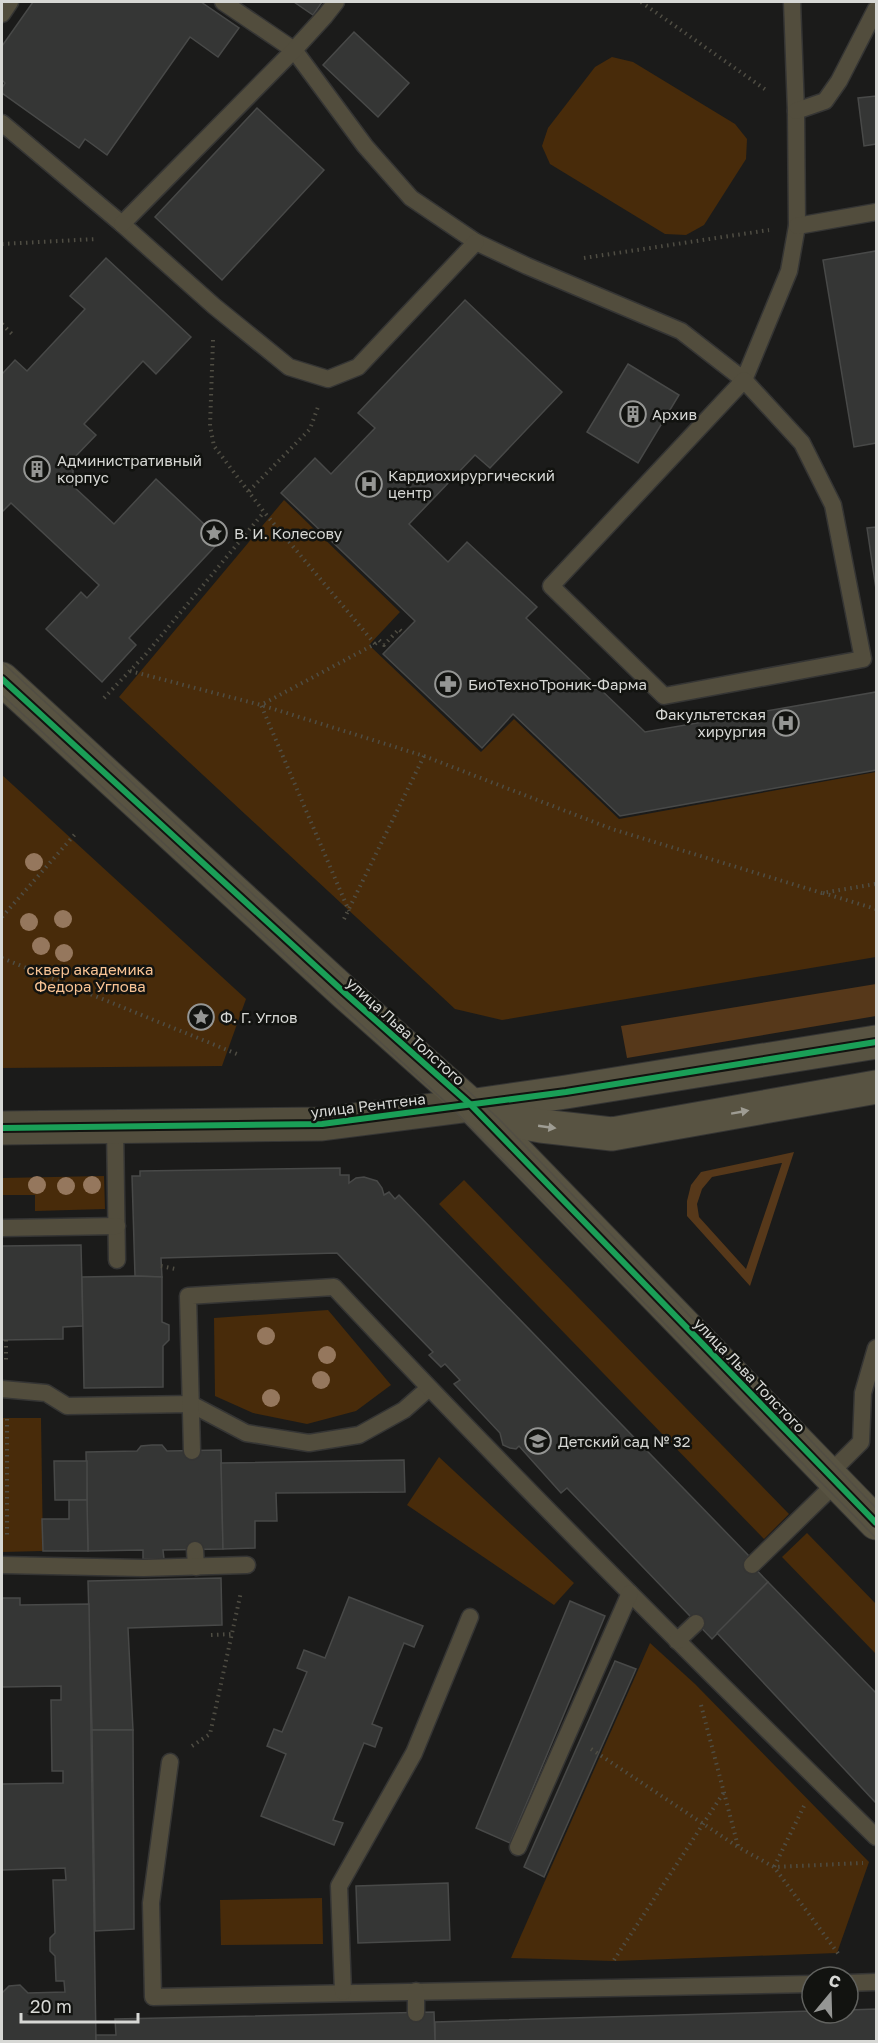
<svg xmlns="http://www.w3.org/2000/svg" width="878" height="2043" font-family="'Golos Text',sans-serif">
	<rect width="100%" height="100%" fill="#1b1b1a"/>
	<g fill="#482b0a">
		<polygon points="612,57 633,62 735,124 747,139 746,159 704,225 686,235 665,234 550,164 542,146 548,128 595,67"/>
		<polygon points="284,500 400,612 369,645 481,752 514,719 619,819 876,772 876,957 502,1020 455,1009 119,697"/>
		<polygon points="2,775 246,999 222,1066 2,1068"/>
		<polygon points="104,1176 105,1209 35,1211 35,1195 2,1195 2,1178"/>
		<polygon points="464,1180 789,1514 764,1539 439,1204"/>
		<polygon points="328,1310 391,1385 356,1411 307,1424 253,1413 215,1396 214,1318"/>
		<polygon points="2,1418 41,1418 43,1551 2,1552"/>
		<polygon points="439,1457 574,1583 554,1605 407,1505"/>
		<polygon points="807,1533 876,1604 876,1654 782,1557"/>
		<polygon points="650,1643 695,1684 869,1862 837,1953 614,1961 511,1958"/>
		<polygon points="322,1898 323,1944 221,1945 220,1900"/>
	</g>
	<g fill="#56381a" fill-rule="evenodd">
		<polygon points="876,984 876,1016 627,1058 621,1026"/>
		<path d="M 794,1152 L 750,1286 L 687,1216 L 687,1201 L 691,1185 L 701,1172 ZM 781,1163 L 782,1163 L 746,1269 L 699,1217 L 697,1204 L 702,1189 L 712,1177 Z"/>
	</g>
	<g fill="#353635" stroke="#484948" stroke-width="1.5">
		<polygon points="33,2 201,2 239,28 218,57 190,37 107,155 85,139 79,148 2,93 2,88 5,83 2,80 2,46"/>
		<polygon points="294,2 322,2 313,15"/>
		<polygon points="354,32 409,83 378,117 323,65"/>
		<polygon points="876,96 876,144 864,146 858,98"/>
		<polygon points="257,108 324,170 222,280 155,217"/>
		<polygon points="876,251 876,443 854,447 823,260"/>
		<polygon points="106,258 191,337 156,374 143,361 84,424 96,435 73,459 73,486 114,524 156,479 221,540 129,638 136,645 102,682 46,629 81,592 87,598 99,585 11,503 2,512 2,374 15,360 27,371 85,309 70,296"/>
		<polygon points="465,300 562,392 490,468 475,455 409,524 448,562 467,542 537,607 526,618 645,732 876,692 876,770 620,816 513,714 482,748 383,654 415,621 281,493 315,458 331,474 375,428 358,413"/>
		<polygon points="628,364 679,395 638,463 587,432"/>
		<polygon points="876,527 876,589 867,528"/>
		<polygon points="340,1168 340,1175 349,1175 349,1183 356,1178 364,1177 377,1181 382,1188 384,1195 389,1192 395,1199 399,1195 749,1556 746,1559 768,1582 712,1639 567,1488 561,1493 519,1446 516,1449 510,1448 503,1445 500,1433 454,1384 460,1380 445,1364 441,1367 429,1355 433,1352 337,1253 161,1258 162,1277 135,1276 132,1176 140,1176 140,1171"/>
		<polygon points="81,1245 83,1326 63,1327 63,1339 2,1340 2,1246"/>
		<polygon points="135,1276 162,1277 162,1322 169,1325 169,1340 163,1346 163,1387 84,1388 82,1277"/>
		<polygon points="152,1445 162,1445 167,1451 221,1450 223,1549 163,1550 164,1559 143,1559 143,1550 88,1551 86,1452 137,1451 141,1446"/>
		<polygon points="404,1460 405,1492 276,1493 277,1521 255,1521 255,1548 223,1549 221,1463"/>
		<polygon points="54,1461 87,1461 87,1500 55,1500"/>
		<polygon points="69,1500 87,1500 88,1551 43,1551 42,1519 69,1519"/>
		<polygon points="221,1578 222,1625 128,1628 133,1730 92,1730 88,1581"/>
		<polygon points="768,1582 876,1693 876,1803 717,1633"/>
		<polygon points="349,1597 423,1626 414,1647 404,1643 372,1724 382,1728 375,1747 364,1743 333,1820 343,1823 334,1845 261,1816 286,1754 267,1746 274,1729 282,1732 307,1672 297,1668 304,1650 325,1658"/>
		<polygon points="2,1598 20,1598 20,1605 89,1604 96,2042 2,2042 2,1993 9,1986 20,1985 28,1993 65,1992 64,1981 56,1981 55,1956 50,1951 50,1938 55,1933 53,1880 66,1880 65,1868 2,1870 2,1784 63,1783 63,1771 52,1771 51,1700 61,1700 61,1686 2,1687"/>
		<polygon points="570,1601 605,1616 510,1843 476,1828"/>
		<polygon points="615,1661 636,1669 544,1877 524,1867"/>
		<polygon points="92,1730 133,1730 134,1929 95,1931"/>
		<polygon points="448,1883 450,1940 358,1943 356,1886"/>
		<polygon points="876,2009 876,2042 435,2042 435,2022 812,2011 812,2013 848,2013 848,2010"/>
		<polygon points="434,2012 435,2042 96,2042 96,2035 116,2035 115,2019"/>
	</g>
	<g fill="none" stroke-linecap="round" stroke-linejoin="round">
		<g stroke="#353534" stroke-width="19">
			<g id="lane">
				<polyline points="223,2 294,50 365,146 411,198 476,242 527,266 681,331 744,380 789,271 797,226 796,111 792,2"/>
				<polyline points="2,14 10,2"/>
				<polyline points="796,111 825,101 839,81 876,9"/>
				<polyline points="2,123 122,224 214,306 289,367 328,379 358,367 476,242"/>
				<polyline points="122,224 294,50 325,16 336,2"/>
				<polyline points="797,226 876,212"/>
				<polygon points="744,380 802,443 833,505 863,659 664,696 551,586"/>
				<polyline points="115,1128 117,1260"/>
				<polyline points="2,1228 117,1226"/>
				<polyline points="2,1389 46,1393 67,1406 191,1404 246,1433 309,1443 359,1435 404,1410 429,1388"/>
				<path d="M 192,1451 L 188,1296 L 334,1287 C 510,1475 692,1657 876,1837"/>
				<polyline points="829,1474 861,1442 863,1393 876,1348"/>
				<polyline points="195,1550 196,1567"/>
				<polyline points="2,1565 143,1568 247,1565"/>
				<polyline points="752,1565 837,1482"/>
				<polyline points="677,1641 696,1623"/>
				<polyline points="170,1762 151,1903 153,1997 812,1984"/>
				<polyline points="518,1847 630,1593"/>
				<polyline points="848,1983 876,1982"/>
				<polyline points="416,1991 416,2013"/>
				<polyline points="343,1992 339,1886 414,1753 470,1617"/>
			</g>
		</g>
		<g stroke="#353534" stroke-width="35">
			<polyline id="street" points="2,1128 322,1124 471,1105"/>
		</g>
		<g stroke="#353534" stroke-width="35">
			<g id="secondary">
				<polyline points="2,679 346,994 471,1105 876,1523"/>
				<polyline points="476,1105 566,1092 876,1042"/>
				<polyline points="478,1108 498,1118 541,1126 612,1134 876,1087"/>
			</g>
		</g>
		<g stroke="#4f4d43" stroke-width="4" stroke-dasharray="1.5 4.5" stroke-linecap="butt">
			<polyline points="641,2 766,90"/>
			<polyline points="2,244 96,239"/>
			<polyline points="584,258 769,230"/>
			<polyline points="2,324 14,336"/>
			<polyline points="213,340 210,426 214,446 264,512 375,644 261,705 349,911"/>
			<polyline points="249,491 310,429 319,404"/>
			<polyline points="375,644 379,640 384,645 399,629 403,633"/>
			<polyline points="130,671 261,705 424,756 612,829 822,893 876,884"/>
			<polyline points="104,698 146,654 264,512"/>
			<polyline points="823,893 876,909"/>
			<polyline points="2,917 77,832"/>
			<polyline points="344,919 424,756"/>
			<polyline points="2,958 237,1054"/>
			<polyline points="161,1266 175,1269 177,1272"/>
			<polyline points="6,1340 6,1360"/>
			<polyline points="7,1419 7,1537"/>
			<polyline points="211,1635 232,1634"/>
			<polyline points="701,1705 738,1846"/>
			<polyline points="192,1746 210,1734 241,1592"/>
			<polyline points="591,1749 738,1847 774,1867 863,1863"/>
			<polyline points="804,1806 774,1867 840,1956"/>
			<polyline points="614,1960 724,1792"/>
		</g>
		<use href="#lane" stroke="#524d3d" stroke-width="16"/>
		<use href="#street" stroke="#524d3d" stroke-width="33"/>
		<use href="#secondary" stroke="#585342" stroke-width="33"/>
		<g stroke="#524e44" stroke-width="1.5">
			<polyline points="2,662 353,987 498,1118 876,1508"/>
			<polyline points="2,695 451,1107 876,1538"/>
		</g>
		<g stroke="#121310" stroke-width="10">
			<g id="cycleway">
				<polyline points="2,679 346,994 471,1105 876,1523"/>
				<polyline points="2,1128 322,1124 566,1092 876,1042"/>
			</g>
		</g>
		<use href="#cycleway" stroke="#1a9f57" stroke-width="6"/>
	</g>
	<g fill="#95775d">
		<circle cx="34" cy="862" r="9"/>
		<circle cx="63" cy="919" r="9"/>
		<circle cx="29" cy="922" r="9"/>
		<circle cx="41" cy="946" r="9"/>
		<circle cx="64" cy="953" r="9"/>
		<circle cx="37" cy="1185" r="9"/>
		<circle cx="92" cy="1185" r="9"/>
		<circle cx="66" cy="1186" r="9"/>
		<circle cx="266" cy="1336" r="9"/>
		<circle cx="327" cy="1355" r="9"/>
		<circle cx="321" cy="1380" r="9"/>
		<circle cx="271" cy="1398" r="9"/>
	</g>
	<defs><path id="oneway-solid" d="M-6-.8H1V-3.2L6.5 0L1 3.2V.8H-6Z" transform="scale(1.5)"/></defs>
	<g fill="#9e9c93">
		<use href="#oneway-solid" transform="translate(740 1112) rotate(-10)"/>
		<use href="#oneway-solid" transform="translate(547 1127) rotate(8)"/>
	</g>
	<defs>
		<g id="building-ring" transform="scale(1.35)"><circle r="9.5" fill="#121310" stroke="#959694" stroke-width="1.5"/><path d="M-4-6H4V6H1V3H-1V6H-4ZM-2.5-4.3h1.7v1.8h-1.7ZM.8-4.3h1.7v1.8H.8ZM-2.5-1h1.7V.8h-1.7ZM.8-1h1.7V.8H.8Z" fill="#959694"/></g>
		<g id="hospital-ring" transform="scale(1.35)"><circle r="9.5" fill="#121310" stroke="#959694" stroke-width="1.5"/><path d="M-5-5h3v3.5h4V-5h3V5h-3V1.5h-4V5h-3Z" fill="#959694"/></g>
		<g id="sight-ring" transform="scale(1.35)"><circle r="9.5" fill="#121310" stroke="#959694" stroke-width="1.5"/><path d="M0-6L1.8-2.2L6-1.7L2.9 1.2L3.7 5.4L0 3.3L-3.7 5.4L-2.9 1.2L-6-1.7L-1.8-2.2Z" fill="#959694"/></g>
		<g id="pharmacy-ring" transform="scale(1.35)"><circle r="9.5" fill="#121310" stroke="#959694" stroke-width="1.5"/><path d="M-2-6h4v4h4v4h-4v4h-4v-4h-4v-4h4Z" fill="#959694"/></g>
		<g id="school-ring" transform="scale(1.35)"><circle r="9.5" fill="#121310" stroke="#959694" stroke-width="1.5"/><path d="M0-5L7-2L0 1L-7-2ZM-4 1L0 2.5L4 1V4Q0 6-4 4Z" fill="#959694"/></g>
	</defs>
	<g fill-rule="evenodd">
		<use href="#building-ring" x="633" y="414"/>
		<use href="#building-ring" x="37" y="469"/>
		<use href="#hospital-ring" x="369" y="484"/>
		<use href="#sight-ring" x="214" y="533"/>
		<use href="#pharmacy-ring" x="448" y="684"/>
		<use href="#hospital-ring" x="786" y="723"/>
		<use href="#sight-ring" x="201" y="1017"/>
		<use href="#school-ring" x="538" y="1441"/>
	</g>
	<g text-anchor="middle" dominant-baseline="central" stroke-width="5" stroke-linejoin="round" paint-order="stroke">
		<g font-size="15" fill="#d7d8d5" stroke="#121310" text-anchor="start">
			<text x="652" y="414">Архив</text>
			<text x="57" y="460">Административный<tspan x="57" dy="17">корпус</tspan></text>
			<text x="388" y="475">Кардиохирургический<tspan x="388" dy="17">центр</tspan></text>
			<text x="234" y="533">В. И. Колесову</text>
			<text x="468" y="684">БиоТехноТроник-Фарма</text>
			<text x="766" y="714" text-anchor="end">Факультетская<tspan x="766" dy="17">хирургия</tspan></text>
			<text x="220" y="1017">Ф. Г. Углов</text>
			<text x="558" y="1441">Детский сад № 32</text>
		</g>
		<g font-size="15" fill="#f8c394" stroke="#121310">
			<text x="90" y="969">сквер академика<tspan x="90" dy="17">Федора Углова</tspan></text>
		</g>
		<g font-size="15" fill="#d7d8d5" stroke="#121310">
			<text transform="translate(406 1031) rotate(42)">улица Льва Толстого</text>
			<text transform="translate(368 1105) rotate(-7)">улица Рентгена</text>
			<text transform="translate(750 1375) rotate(46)">улица Льва Толстого</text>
		</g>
	</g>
	<rect width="878" height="2043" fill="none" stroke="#d7d8d5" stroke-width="6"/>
	<g transform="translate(830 1995) rotate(19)"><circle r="28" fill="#121310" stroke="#61625f" stroke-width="1.5"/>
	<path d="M0-4.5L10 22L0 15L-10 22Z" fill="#959694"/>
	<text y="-9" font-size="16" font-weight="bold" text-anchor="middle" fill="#d7d8d5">С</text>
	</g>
	<path d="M21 2013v9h117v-9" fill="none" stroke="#d7d8d5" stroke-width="3"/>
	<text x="30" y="2013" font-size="18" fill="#d7d8d5" stroke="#121310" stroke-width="4.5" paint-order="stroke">20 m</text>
</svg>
